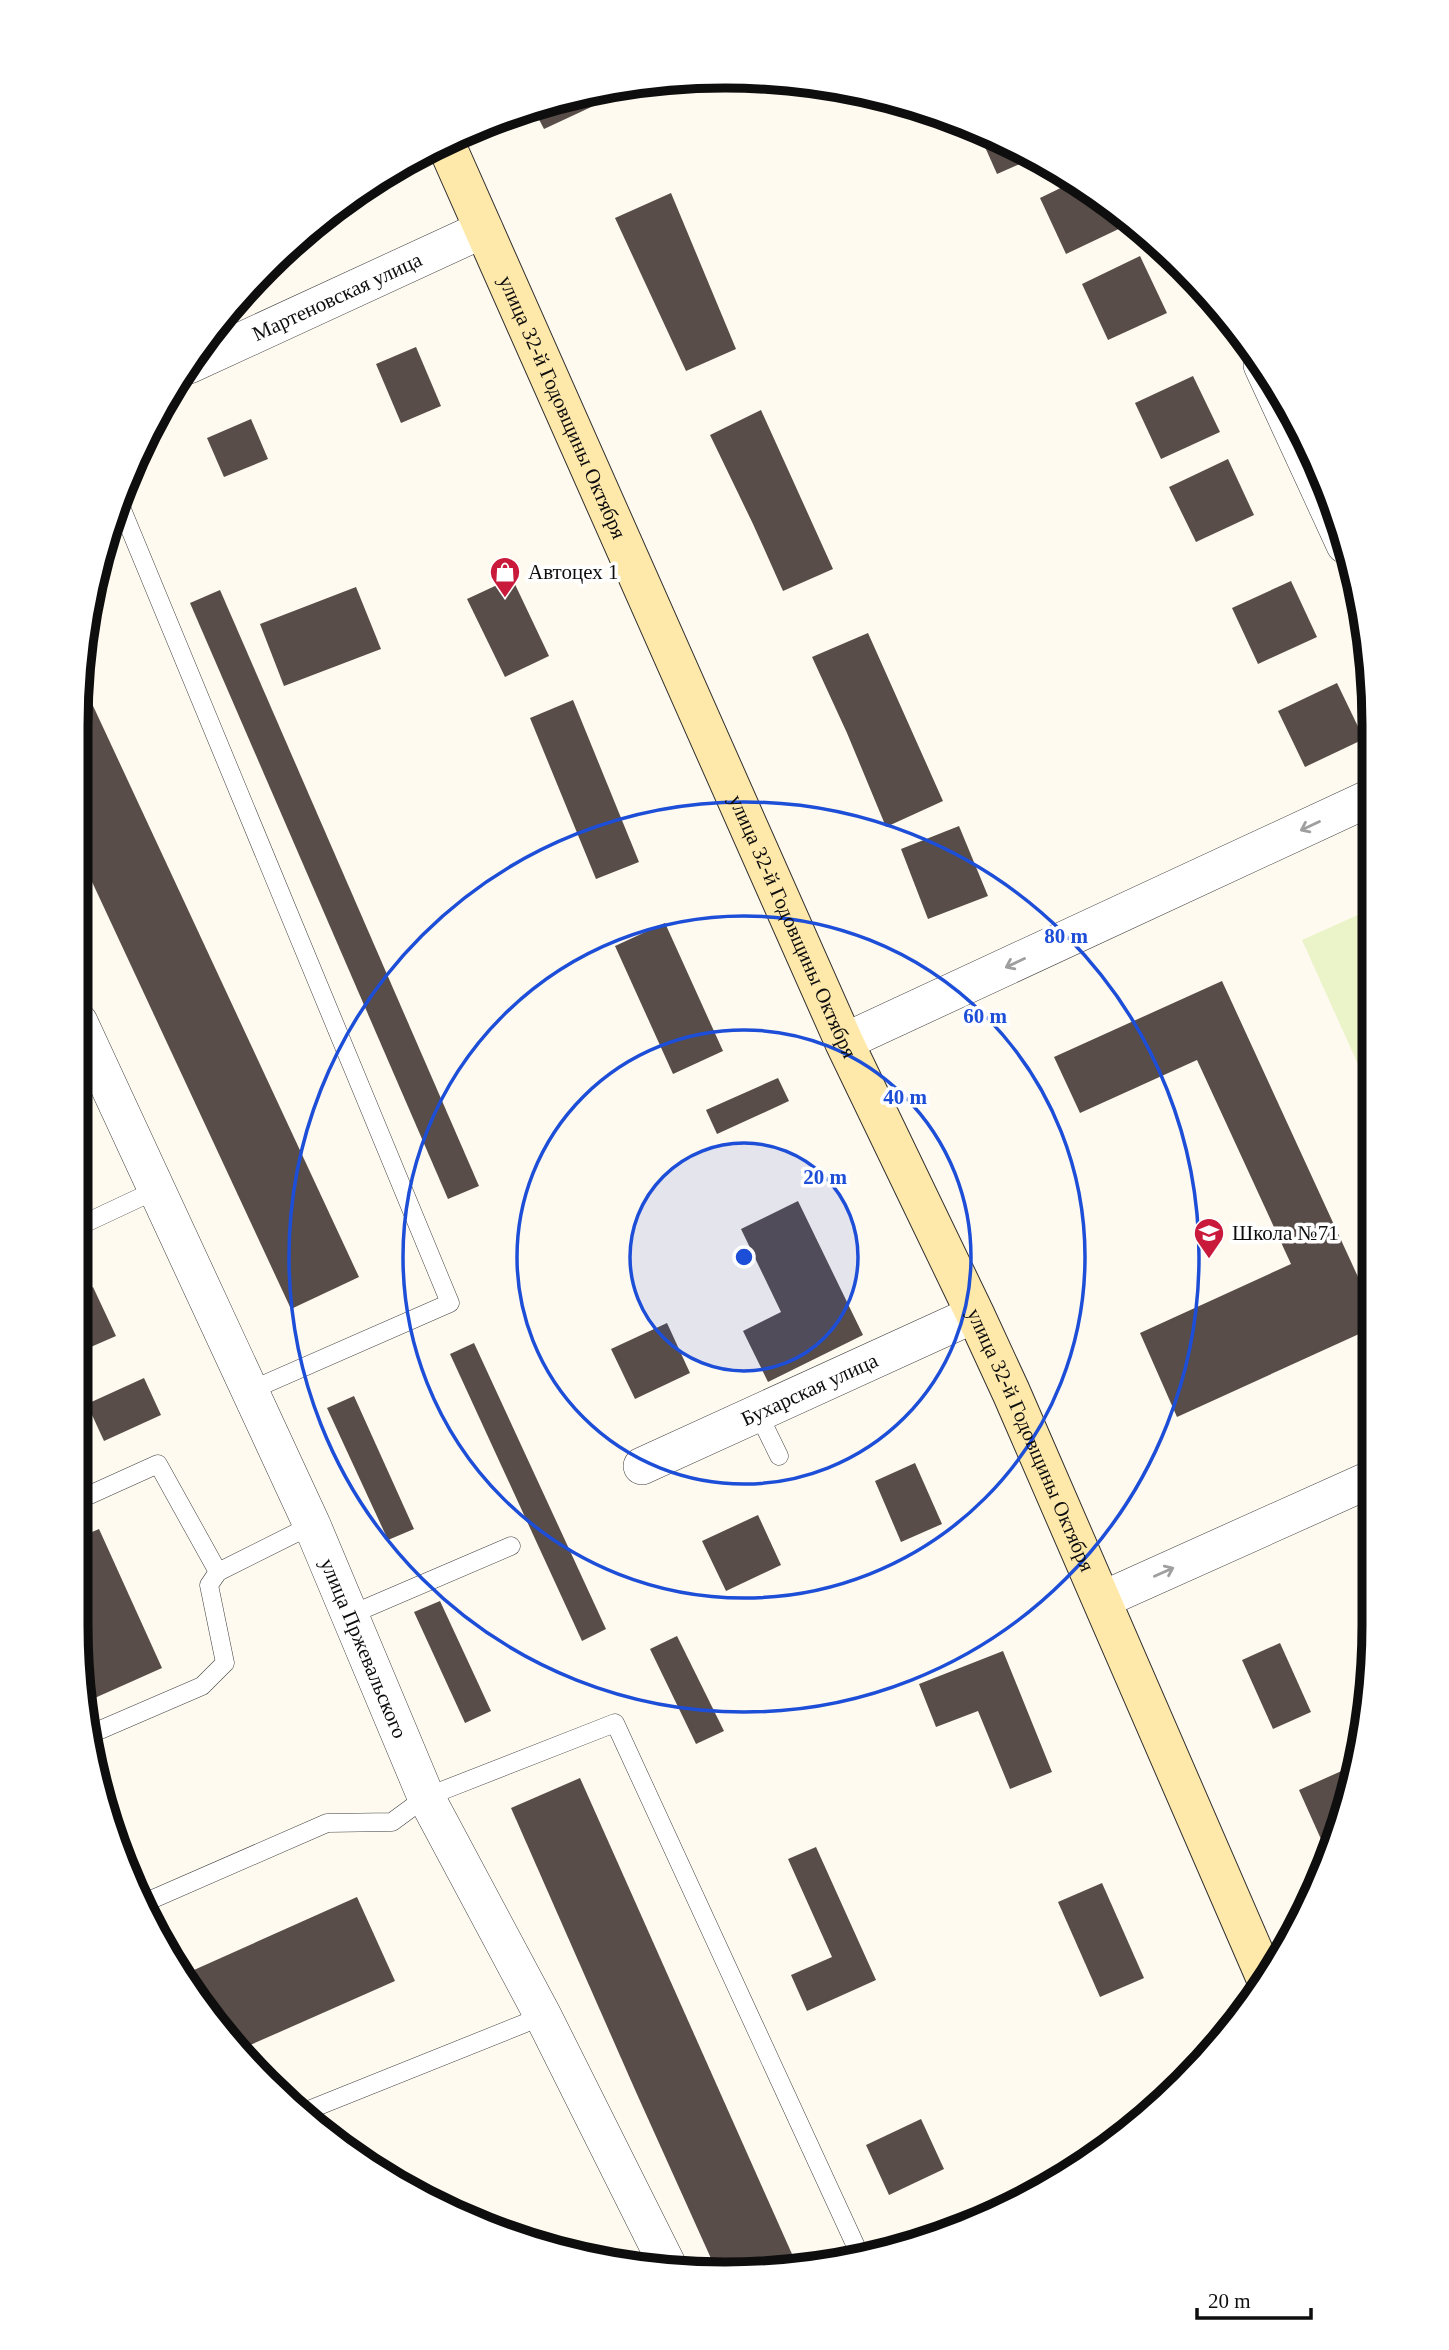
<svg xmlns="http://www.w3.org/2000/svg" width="1449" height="2350" font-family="Georgia,serif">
	<rect width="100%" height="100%" fill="#fffaef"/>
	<polygon fill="#ebf3c8" points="1371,909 1371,1093 1302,940"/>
	<g fill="#584d49">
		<polygon points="597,91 602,102 544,129 532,106"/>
		<polygon points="977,129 1011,142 1036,157 997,174"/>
		<polygon points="1075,181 1116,207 1125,226 1066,254 1040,198"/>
		<polygon points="671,193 736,349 686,371 615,218"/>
		<polygon points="1140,256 1167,313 1108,340 1082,284"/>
		<polygon points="416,347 441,406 401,423 376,364"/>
		<polygon points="1193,376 1220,432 1161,459 1135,403"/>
		<polygon points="761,410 833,569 783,591 753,524 710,435"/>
		<polygon points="251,419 268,459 224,477 207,438"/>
		<polygon points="1228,459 1254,515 1196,542 1169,487"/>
		<polygon points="512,578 549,656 505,677 467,599"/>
		<polygon points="1291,581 1317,637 1258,664 1232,608"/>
		<polygon points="356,587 381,649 284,686 260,624"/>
		<polygon points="220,590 479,1186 448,1199 190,603"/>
		<polygon points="868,633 943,801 886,827 847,733 812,657"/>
		<polygon points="1337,683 1364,739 1305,767 1278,711"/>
		<polygon points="88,695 359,1277 291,1309 80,856 80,699"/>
		<polygon points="573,700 639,862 596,879 530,718"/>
		<polygon points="959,826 988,896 928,919 901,849"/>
		<polygon points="665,923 723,1051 673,1074 615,946"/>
		<polygon points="1222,981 1370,1303 1370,1329 1177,1417 1140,1333 1291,1264 1197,1060 1080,1113 1054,1057"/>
		<polygon points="778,1078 789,1101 717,1134 706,1110"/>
		<polygon points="798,1201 863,1335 768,1382 743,1331 781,1312 741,1229"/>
		<polygon points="93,1287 116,1336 77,1353 77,1294"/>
		<polygon points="667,1323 690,1373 635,1399 611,1349"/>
		<polygon points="474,1343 606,1629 582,1641 450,1354"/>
		<polygon points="144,1378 161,1415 104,1441 87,1404"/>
		<polygon points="354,1396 414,1529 388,1540 327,1408"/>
		<polygon points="915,1463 942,1524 901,1542 875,1481"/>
		<polygon points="758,1515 781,1565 726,1591 702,1541"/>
		<polygon points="99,1529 162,1668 88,1701 75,1626 76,1539"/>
		<polygon points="440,1601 491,1711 465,1723 414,1612"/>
		<polygon points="677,1636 724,1731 696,1744 650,1649"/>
		<polygon points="1280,1643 1311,1712 1273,1729 1242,1660"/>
		<polygon points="1003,1651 1052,1772 1010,1789 978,1711 936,1727 919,1684"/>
		<polygon points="1346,1769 1350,1778 1329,1857 1299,1790"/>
		<polygon points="580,1778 796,2263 724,2275 718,2274 636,2092 511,1808"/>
		<polygon points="816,1847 876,1980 807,2011 791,1975 832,1957 788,1859"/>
		<polygon points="1102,1883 1144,1978 1100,1997 1058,1902"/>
		<polygon points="357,1897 395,1981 239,2050 209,2020 185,1974"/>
		<polygon points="921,2119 944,2169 889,2195 866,2145"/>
	</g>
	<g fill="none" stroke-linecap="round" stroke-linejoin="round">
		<g stroke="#414141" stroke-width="19">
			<g id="lane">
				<polyline points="118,500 450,1303 249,1391"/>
				<polyline points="77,1227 156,1190"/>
				<polyline points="758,1413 779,1456"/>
				<polyline points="76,1501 158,1464 218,1572"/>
				<polyline points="350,1615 511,1546"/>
				<polyline points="93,1733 202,1686 225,1663 209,1585 218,1572 312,1525"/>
				<polyline points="146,1902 327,1823 392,1822 426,1797 615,1723 859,2253"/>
				<polyline points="301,2113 543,2016"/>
			</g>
		</g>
		<g stroke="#414141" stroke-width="38">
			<g id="street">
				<path id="s1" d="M 189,365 L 484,229"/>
				<polyline points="1262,365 1345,545"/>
				<path id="s2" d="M 79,1022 L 312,1525 L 426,1797 L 543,2016 L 668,2266"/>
				<polyline points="844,1042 1372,797"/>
				<path id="s3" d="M 642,1466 L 975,1314"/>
				<polyline points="1102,1600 1369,1480"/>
			</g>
		</g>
		<g stroke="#303030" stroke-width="40">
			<g id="secondary">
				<path id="s4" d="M 445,142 L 844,1042 L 975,1314 L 1011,1392 L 1265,1977"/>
			</g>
		</g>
		<use href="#lane" stroke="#fff" stroke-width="18"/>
		<use href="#street" stroke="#fff" stroke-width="37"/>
		<use href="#secondary" stroke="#ffe9aa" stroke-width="38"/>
	</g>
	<defs><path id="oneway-shaft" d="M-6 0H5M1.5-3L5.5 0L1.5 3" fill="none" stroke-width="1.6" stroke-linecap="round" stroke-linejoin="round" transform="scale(1.75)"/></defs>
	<g stroke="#9f9f9f">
		<use href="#oneway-shaft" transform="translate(1310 826) rotate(155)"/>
		<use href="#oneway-shaft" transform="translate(1015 963) rotate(155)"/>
		<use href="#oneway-shaft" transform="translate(1164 1572) rotate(-24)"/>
	</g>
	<circle cx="744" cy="1257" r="114" fill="#1d4ed8" fill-opacity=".12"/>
	<g fill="none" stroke="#1d4ed8" stroke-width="3.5">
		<circle cx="744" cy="1257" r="114"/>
		<circle cx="744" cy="1257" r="227"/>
		<circle cx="744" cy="1257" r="341"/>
		<circle cx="744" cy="1257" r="455"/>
	</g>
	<defs>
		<g id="shop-pin" transform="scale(1.575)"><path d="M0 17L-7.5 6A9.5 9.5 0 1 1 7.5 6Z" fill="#ca1a3c" stroke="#fff"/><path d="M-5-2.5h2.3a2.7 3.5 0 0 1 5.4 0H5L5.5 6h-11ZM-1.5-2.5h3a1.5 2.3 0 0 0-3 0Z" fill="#fff"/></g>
		<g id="school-pin" transform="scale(1.575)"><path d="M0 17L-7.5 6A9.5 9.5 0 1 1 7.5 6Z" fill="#ca1a3c" stroke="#fff"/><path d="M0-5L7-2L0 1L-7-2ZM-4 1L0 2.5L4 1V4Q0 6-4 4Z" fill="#fff"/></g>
	</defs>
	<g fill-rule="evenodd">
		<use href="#shop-pin" x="505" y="572"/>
		<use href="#school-pin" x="1209" y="1233"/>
	</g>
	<g text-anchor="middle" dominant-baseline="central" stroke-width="7" stroke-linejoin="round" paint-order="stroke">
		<g font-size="21" fill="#0e0e0e" stroke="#fff">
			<text stroke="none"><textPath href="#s1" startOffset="163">Мартеновская улица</textPath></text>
			<text stroke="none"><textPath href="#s4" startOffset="290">улица 32-й Годовщины Октября</textPath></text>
			<text stroke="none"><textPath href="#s4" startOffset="858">улица 32-й Годовщины Октября</textPath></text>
			<text stroke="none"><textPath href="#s3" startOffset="184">Бухарская улица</textPath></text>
			<text stroke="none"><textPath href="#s4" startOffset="1424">улица 32-й Годовщины Октября</textPath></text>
			<text stroke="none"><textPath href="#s2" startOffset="688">улица Пржевальского</textPath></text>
		</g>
		<g font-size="21" fill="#0e0e0e" stroke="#fff" text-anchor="start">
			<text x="528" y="572">Автоцех 1</text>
			<text x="1232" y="1233">Школа №71</text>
		</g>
	</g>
	<path d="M0 0H1449V2350H0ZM725 88H725A637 637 0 0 1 1362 725V1625A637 637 0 0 1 725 2262H725A637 637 0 0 1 88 1625V725A637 637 0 0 1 725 88Z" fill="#fff" fill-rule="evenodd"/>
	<path fill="none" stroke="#0e0e0e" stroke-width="9" d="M725 88H725A637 637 0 0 1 1362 725V1625A637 637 0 0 1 725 2262H725A637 637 0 0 1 88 1625V725A637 637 0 0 1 725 88Z"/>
	<circle cx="744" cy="1257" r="10" fill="#1d4ed8" stroke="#fff" stroke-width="3.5"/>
	<g font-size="21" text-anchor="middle" font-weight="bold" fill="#1d4ed8" stroke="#fff" stroke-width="7" stroke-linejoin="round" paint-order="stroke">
		<text x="1066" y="943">80 m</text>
		<text x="985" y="1023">60 m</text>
		<text x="905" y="1104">40 m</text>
		<text x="825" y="1184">20 m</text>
	</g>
	<path d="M1197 2308v10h114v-10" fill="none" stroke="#0e0e0e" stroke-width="3.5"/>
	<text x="1208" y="2308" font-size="21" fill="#0e0e0e" stroke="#ffffff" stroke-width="5" paint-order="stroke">20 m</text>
</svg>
